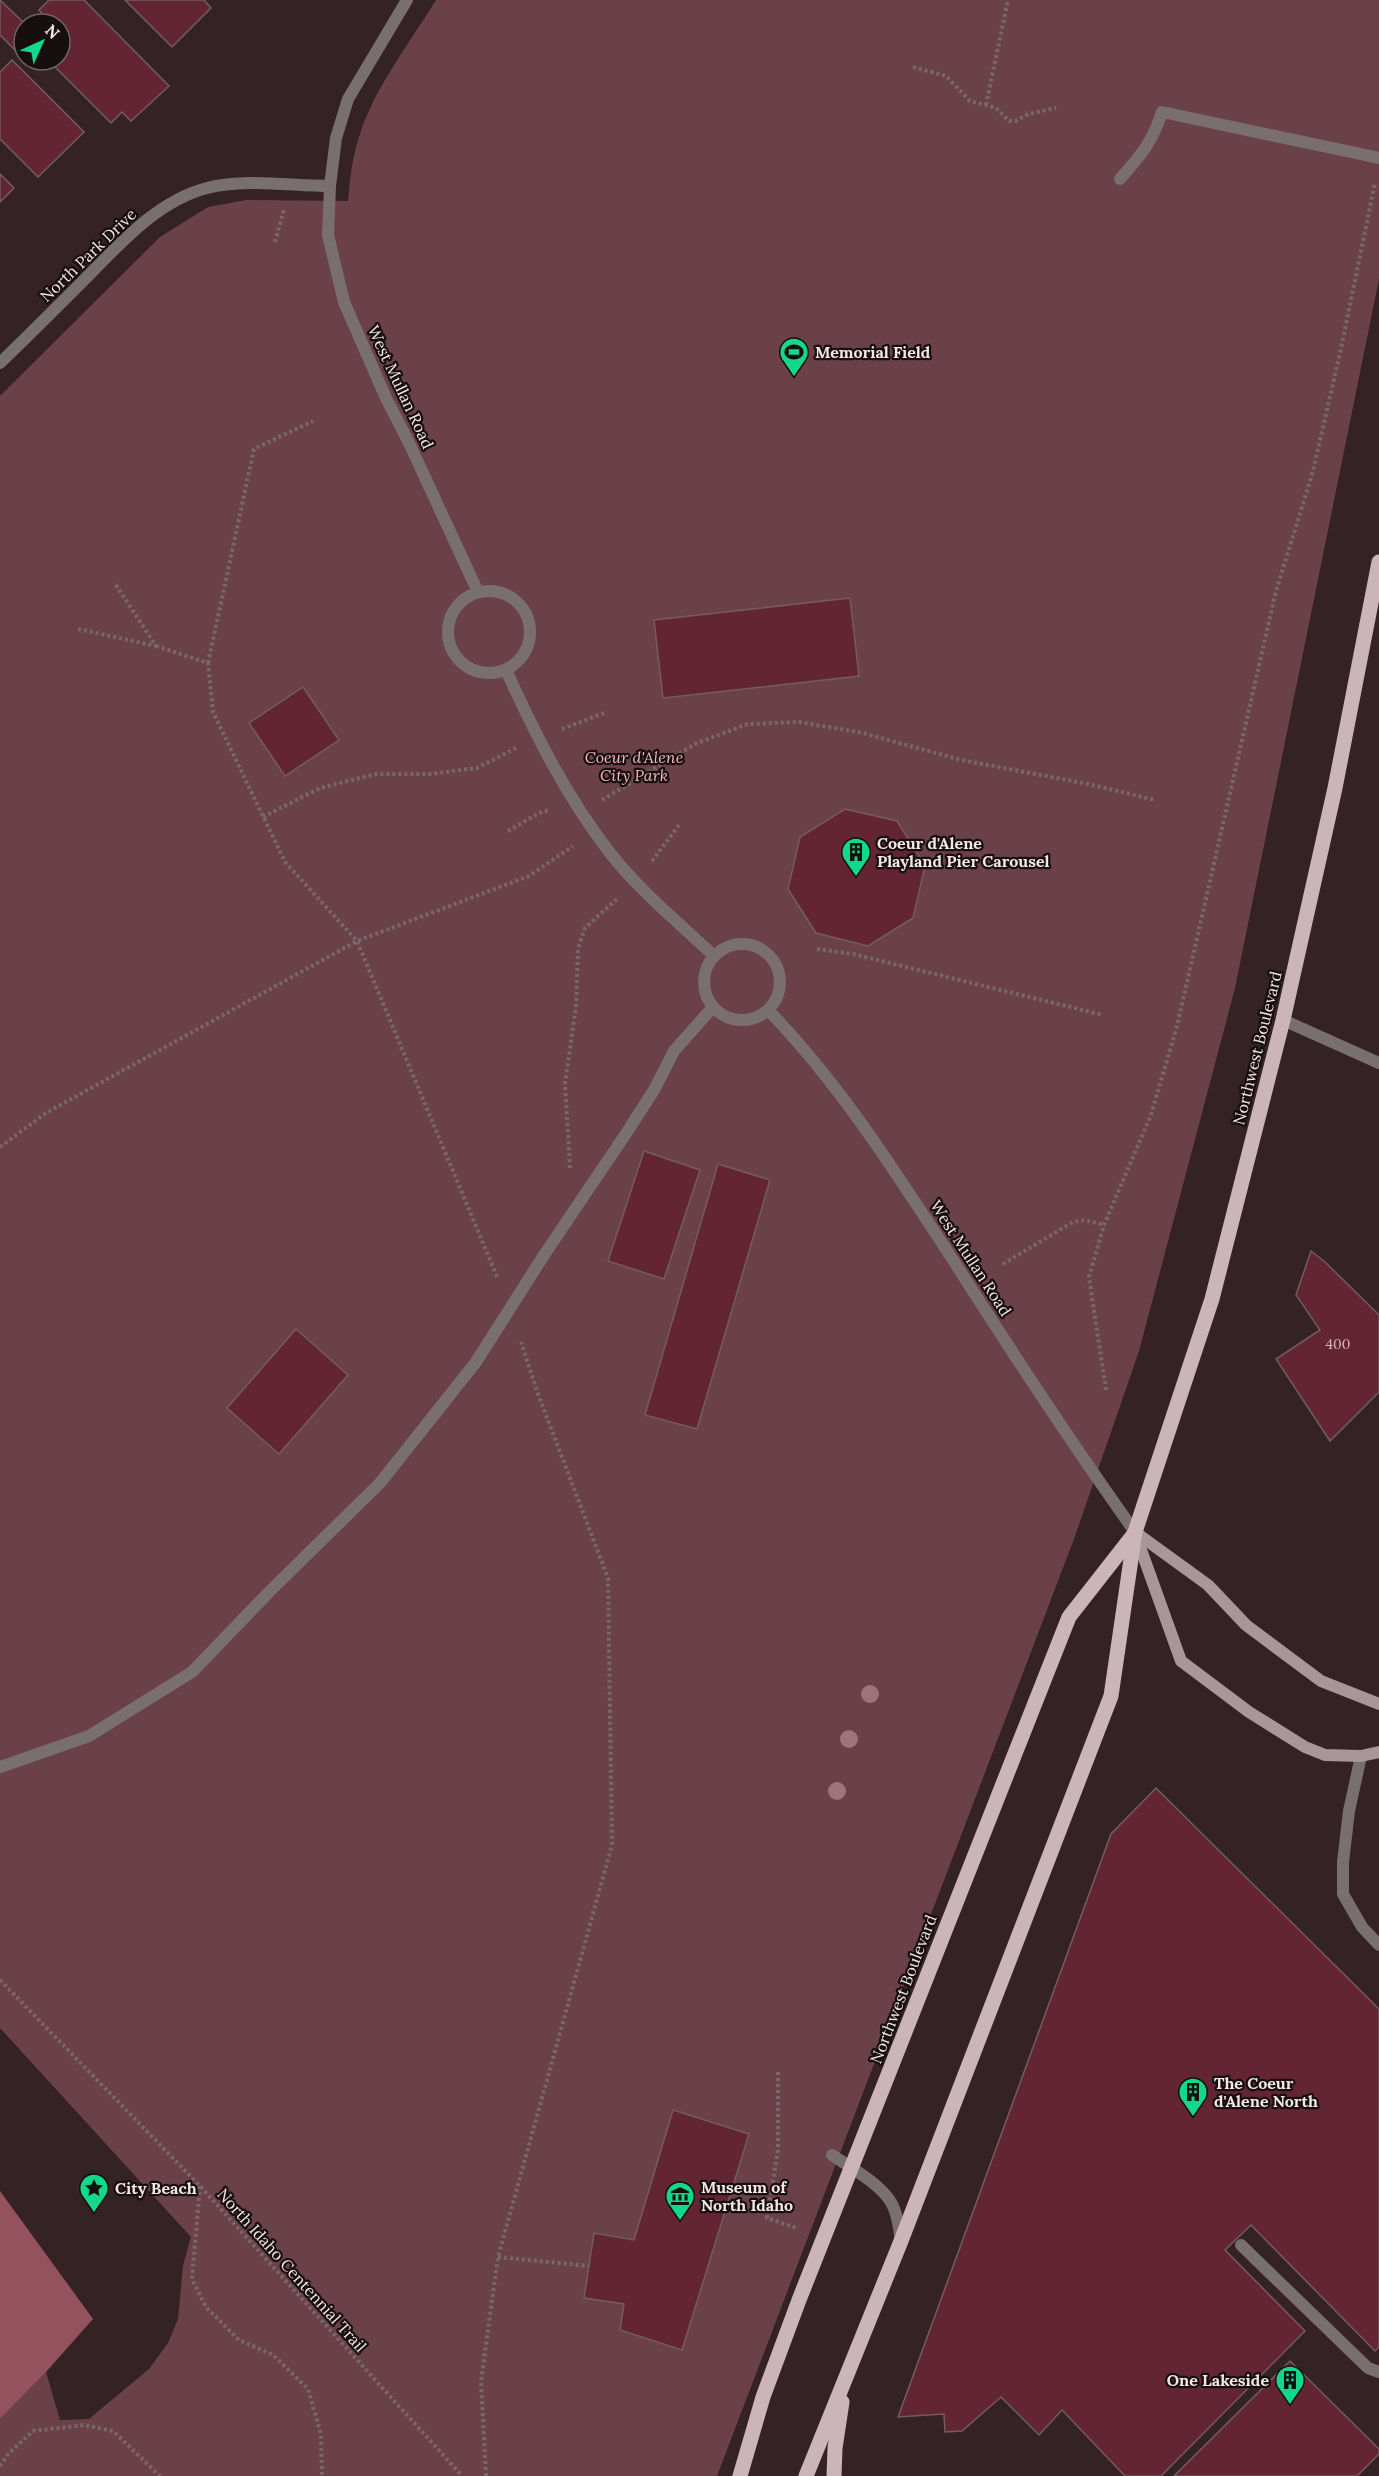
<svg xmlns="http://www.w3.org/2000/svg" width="1379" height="2476" font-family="Lora,serif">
	<rect width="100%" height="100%" fill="#352225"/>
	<path fill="#6b4149" d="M 436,0 L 1379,0 L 1379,279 L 1235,988 L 1139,1351 L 1074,1539 L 717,2476 L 0,2476 L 0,2419 L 46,2372 L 60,2420 L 89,2419 L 149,2369 L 168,2343 L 178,2319 L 183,2265 L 191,2237 L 0,2028 L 0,396 L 160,237 L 208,207 L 246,200 L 348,201 C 350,180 352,158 359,137 C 374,88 409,44 436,0 Z"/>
	<polygon fill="#94515e" points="0,2191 93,2319 46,2372 0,2419"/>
	<g fill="#632534" stroke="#735c60" stroke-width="1.5">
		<polygon points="0,0 25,24 24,59 0,35"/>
		<polygon points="49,0 84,0 169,86 131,121 122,112 111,123 48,60 60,60 60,24 40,24 46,18 39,10"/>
		<polygon points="125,0 204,0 211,8 172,47"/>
		<polygon points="12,60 84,132 38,177 0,139 0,72"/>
		<polygon points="0,174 14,188 0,202"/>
		<polygon points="850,598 859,676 663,698 654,620"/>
		<polygon points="303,687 339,740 285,776 249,723"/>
		<polygon points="845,809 897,821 925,866 913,918 868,946 816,933 788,889 800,837"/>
		<polygon points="644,1151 700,1170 664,1279 608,1261"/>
		<polygon points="718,1164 770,1180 697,1429 645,1415"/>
		<polygon points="1311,1251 1325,1262 1379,1315 1379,1392 1330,1441 1276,1359 1320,1330 1296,1295"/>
		<polygon points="296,1329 348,1375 279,1454 227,1408"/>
		<polygon points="1156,1788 1379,2009 1379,2347 1375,2351 1251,2225 1225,2250 1305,2331 1161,2476 1125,2476 1062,2410 1039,2435 1001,2397 962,2431 945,2432 944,2414 898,2417 1111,1834"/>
		<polygon points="673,2110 749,2134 682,2350 620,2330 624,2304 584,2298 594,2233 634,2240"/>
		<polygon points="1290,2361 1379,2449 1379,2454 1357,2476 1174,2476"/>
	</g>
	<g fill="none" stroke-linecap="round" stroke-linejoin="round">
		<g stroke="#78676a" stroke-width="4" stroke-dasharray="3 3" stroke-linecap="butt">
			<polyline points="913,67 946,76 970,101 996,108 1009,121 1016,121 1028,114 1056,108"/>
			<polyline points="986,105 1008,0"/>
			<polyline points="275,242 284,209"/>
			<polyline points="78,629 156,646 114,582"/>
			<polyline points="156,646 208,663 213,712 285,862 357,941 498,1279"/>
			<polyline points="208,663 254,449 313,421"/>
			<polyline points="562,729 607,712"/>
			<polyline points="602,800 697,743 748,724 799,722 863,733 961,760 1088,784 1155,800"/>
			<polyline points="263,817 320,788 376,774 431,774 477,768 516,748"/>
			<polyline points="508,831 543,811 550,811"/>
			<polyline points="652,861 679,825"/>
			<polyline points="817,949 853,954 1103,1015"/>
			<polyline points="0,1147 46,1113 357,941 529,876 573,846"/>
			<polyline points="570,1168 565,1084 576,1006 578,948 585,928 618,898"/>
			<polyline points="1003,1264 1073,1222 1085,1220 1104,1225"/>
			<polyline points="1106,1390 1089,1277 1104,1225 1151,1115 1177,1026 1276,591 1312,475 1340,353 1375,183"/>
			<polyline points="0,1980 200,2186 462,2476"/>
			<polyline points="778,2072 778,2150 767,2218 797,2228"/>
			<polyline points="200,2186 192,2279 206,2307 239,2340 273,2355 308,2389 321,2434 322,2476"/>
			<polyline points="498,2257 589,2266"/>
			<polyline points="0,2466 9,2453 33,2431 84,2425 113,2431 160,2476"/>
			<polyline points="486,2476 481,2381 498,2257 612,1845 608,1578 538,1394 521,1342"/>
		</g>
		<g stroke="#796e70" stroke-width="12">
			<path d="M 1120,179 C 1141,155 1152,143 1162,112 L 1379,158"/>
			<polyline points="1283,1020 1379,1063"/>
			<polyline points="1361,1756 1349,1811 1343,1862 1343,1894 1362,1927 1379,1945"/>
			<path d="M 832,2155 C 850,2167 882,2185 892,2204 C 898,2215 899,2228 901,2241"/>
			<polyline points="1241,2245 1368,2368 1379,2372"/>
		</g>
		<polyline stroke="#796e70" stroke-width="12" points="0,1767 89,1736 192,1672 269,1592 380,1483 476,1362 544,1255 627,1132 654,1090 674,1051 713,1007"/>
		<g stroke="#796e70" stroke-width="12">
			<polyline points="330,186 328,235 344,302 386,398 410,445 478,592"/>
			<circle cx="489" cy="632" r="41"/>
			<path d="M 506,670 C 535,734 566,796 610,853 C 640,891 679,923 714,956"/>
			<circle cx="742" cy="982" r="38"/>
			<path d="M 768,1010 C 841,1085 898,1176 955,1263 C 1013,1354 1072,1444 1135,1532"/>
		</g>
		<path stroke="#796e70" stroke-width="12" d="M 0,363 C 27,337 54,310 81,283 C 117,247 156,201 207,188 C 246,178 291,186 330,186 L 336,138 L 348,99 L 407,0"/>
		<g stroke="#a89699" stroke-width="12">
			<polyline points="1135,1532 1208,1585 1246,1625 1321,1681 1379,1704"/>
			<polyline points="1135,1533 1181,1661 1249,1712 1305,1747 1325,1755 1361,1756 1379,1752"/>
		</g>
		<g stroke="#ccb5b8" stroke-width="15">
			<polyline points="740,2476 763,2397 799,2300 1069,1617 1134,1534"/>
			<polyline points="806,2476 901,2241 1111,1696 1135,1532 1212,1299 1283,1020 1335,788 1379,562"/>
			<polyline points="834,2476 835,2448 842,2402"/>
		</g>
	</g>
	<g fill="#9e747b">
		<circle cx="870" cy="1694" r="9"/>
		<circle cx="849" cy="1739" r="9"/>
		<circle cx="837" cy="1791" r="9"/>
	</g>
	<defs>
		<g id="stadium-pin" transform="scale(1.5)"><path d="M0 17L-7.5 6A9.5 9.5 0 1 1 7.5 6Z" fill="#12d98a" stroke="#170e0f"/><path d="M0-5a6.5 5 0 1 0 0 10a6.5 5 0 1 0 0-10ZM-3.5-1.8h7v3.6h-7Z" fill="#111"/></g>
		<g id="building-pin" transform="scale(1.5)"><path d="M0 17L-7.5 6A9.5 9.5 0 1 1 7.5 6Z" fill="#12d98a" stroke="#170e0f"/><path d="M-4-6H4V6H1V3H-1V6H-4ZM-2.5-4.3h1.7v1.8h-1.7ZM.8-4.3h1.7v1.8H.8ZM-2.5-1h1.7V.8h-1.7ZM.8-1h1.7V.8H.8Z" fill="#111"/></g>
		<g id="sight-pin" transform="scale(1.5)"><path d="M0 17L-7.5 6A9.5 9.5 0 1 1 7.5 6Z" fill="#12d98a" stroke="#170e0f"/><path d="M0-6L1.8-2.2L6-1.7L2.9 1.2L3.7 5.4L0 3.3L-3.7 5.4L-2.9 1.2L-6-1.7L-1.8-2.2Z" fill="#111"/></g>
		<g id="museum-pin" transform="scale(1.5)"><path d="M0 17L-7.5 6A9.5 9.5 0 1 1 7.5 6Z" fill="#12d98a" stroke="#170e0f"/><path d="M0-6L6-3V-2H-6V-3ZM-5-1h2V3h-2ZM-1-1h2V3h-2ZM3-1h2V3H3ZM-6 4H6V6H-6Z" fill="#111"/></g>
	</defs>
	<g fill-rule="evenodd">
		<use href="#stadium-pin" x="794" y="352"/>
		<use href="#building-pin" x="856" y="852"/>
		<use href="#building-pin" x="1193" y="2092"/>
		<use href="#sight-pin" x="94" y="2188"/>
		<use href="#museum-pin" x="680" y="2196"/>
		<use href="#building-pin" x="1290" y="2380"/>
	</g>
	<g text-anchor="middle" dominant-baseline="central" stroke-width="4.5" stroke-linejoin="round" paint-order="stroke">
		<g font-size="14" fill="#d0b6bc">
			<text x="1338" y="1344">400</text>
		</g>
		<g font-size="16" fill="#f5e7e9" stroke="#170e0f">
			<text transform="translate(88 255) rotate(-44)">North Park Drive</text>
			<text transform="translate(401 387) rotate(65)">West Mullan Road</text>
			<text transform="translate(1257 1048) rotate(-76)">Northwest Boulevard</text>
			<text transform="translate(971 1258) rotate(57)">West Mullan Road</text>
			<text transform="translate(903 1989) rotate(-69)">Northwest Boulevard</text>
			<text transform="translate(292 2270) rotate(48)">North Idaho Centennial Trail</text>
		</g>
		<g font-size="16" font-weight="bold" fill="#f5e7e9" stroke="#170e0f" text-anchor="start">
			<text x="815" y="352">Memorial Field</text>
			<text x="877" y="843">Coeur d'Alene<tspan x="877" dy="18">Playland Pier Carousel</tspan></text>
			<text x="1214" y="2083">The Coeur<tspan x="1214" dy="18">d'Alene North</tspan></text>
			<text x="701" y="2187">Museum of<tspan x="701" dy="18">North Idaho</tspan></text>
			<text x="115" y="2188">City Beach</text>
			<text x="1269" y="2380" text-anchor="end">One Lakeside</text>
		</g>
		<g font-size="16" font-style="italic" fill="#f4b7c1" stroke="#170e0f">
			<text x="634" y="757">Coeur d'Alene<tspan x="634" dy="18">City Park</tspan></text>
		</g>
	</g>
	<g transform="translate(42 42) rotate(45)"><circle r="28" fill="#170e0f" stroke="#706566" stroke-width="1.5"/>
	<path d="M0-4.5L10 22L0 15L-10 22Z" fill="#12d98a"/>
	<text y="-9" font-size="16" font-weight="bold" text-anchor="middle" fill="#f5e7e9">N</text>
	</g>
</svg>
